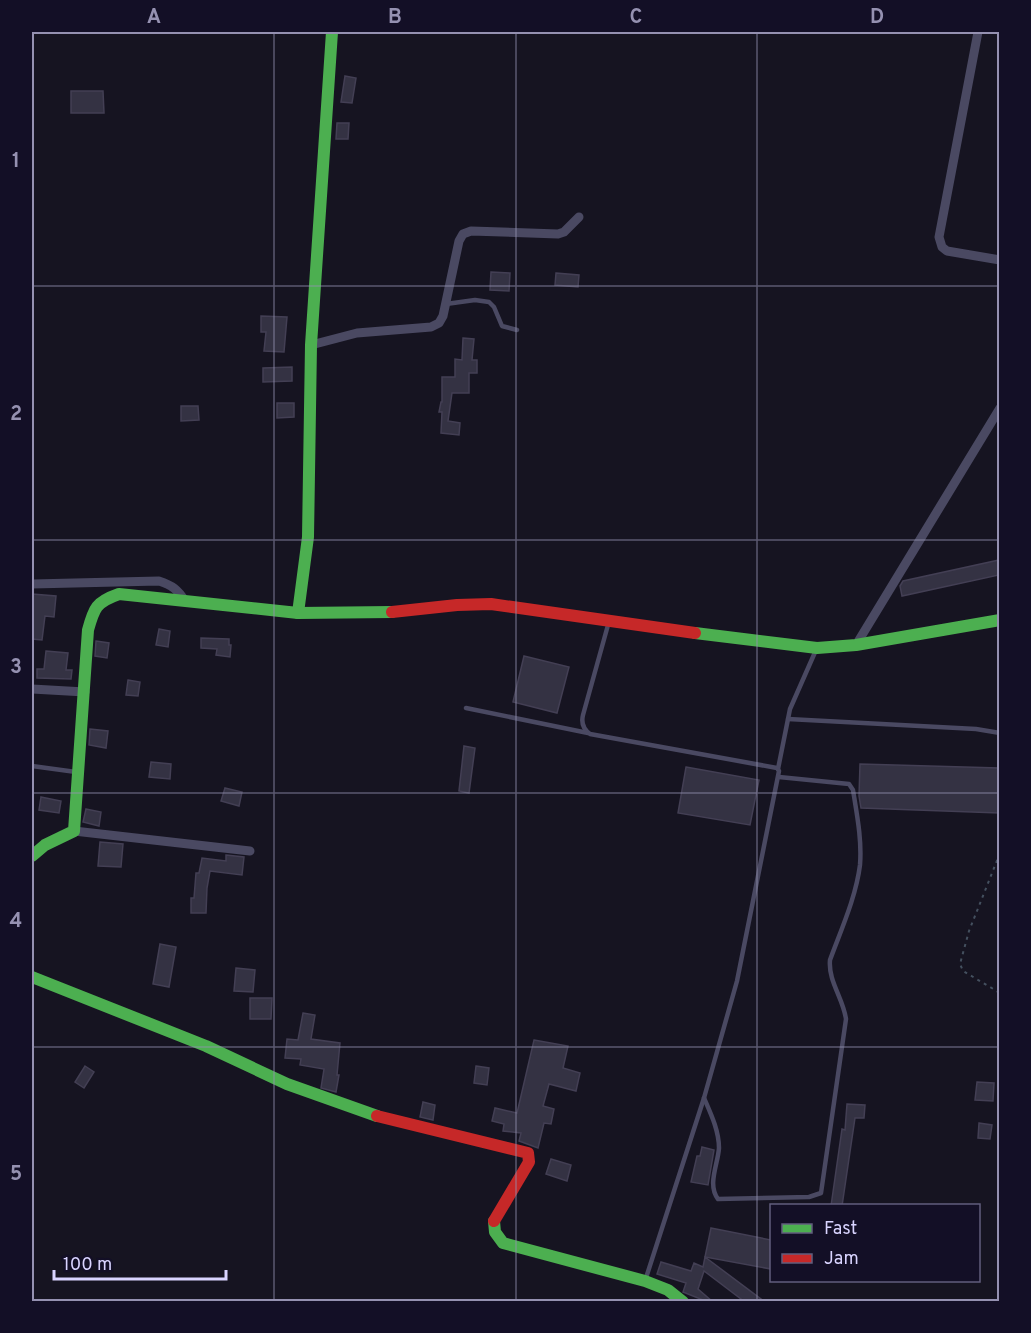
<svg xmlns="http://www.w3.org/2000/svg" width="1031" height="1333" font-family="Overpass,sans-serif">
	<rect width="100%" height="100%" fill="#161421"/>
	<g fill="#343243" stroke="#433f54" stroke-width="1.5">
		<polygon points="345,76 356,78 352,103 341,102"/>
		<polygon points="71,91 103,91 104,113 71,113"/>
		<polygon points="337,123 349,123 348,139 336,139"/>
		<polygon points="491,272 510,273 509,291 490,290"/>
		<polygon points="556,273 579,275 578,287 555,285"/>
		<polygon points="261,316 287,317 284,352 264,351 266,332 261,332"/>
		<polygon points="463,338 474,339 472,360 477,360 477,373 469,373 469,393 452,393 448,421 460,423 459,435 441,433 442,412 439,412 441,402 442,402 442,377 455,377 455,359 462,360"/>
		<polygon points="292,367 292,381 263,382 263,368"/>
		<polygon points="277,403 294,403 294,417 277,418"/>
		<polygon points="181,406 198,406 199,420 181,421"/>
		<polygon points="999,560 999,575 902,596 900,586 903,581"/>
		<polygon points="32,594 56,596 54,617 45,616 42,640 32,639"/>
		<polygon points="159,629 170,631 168,647 156,645"/>
		<polygon points="201,638 229,639 229,645 231,645 230,657 216,655 217,649 201,648"/>
		<polygon points="96,641 109,643 107,658 95,656"/>
		<polygon points="46,651 68,653 66,670 72,670 71,679 37,678 37,669 44,669"/>
		<polygon points="524,656 569,667 557,713 513,702"/>
		<polygon points="128,680 140,682 138,696 126,695"/>
		<polygon points="90,729 108,731 106,748 89,745"/>
		<polygon points="464,746 475,748 469,793 459,791"/>
		<polygon points="151,762 171,764 170,779 149,777"/>
		<polygon points="860,764 999,768 999,813 861,808 859,796"/>
		<polygon points="686,767 759,780 750,825 678,813"/>
		<polygon points="225,788 242,792 239,806 221,801"/>
		<polygon points="41,797 61,801 59,813 39,810"/>
		<polygon points="86,809 101,812 99,826 83,822"/>
		<polygon points="100,842 123,844 121,867 98,866"/>
		<polygon points="226,855 244,857 242,875 210,871 207,888 206,913 191,913 191,898 194,898 196,873 199,873 202,858 226,861"/>
		<polygon points="160,944 176,947 169,987 153,984"/>
		<polygon points="236,968 255,970 253,992 234,991"/>
		<polygon points="250,998 272,998 271,1019 250,1019"/>
		<polygon points="303,1013 315,1015 311,1039 340,1043 337,1075 339,1075 336,1092 321,1088 324,1069 300,1065 301,1059 285,1058 287,1039 298,1040"/>
		<polygon points="534,1040 568,1046 563,1068 580,1073 576,1091 549,1084 543,1106 554,1109 551,1124 544,1123 538,1148 519,1141 521,1133 503,1131 504,1124 492,1121 495,1108 517,1113"/>
		<polygon points="85,1066 94,1072 84,1088 75,1082"/>
		<polygon points="476,1066 489,1068 487,1085 474,1083"/>
		<polygon points="977,1082 994,1083 993,1101 975,1100"/>
		<polygon points="423,1102 435,1105 433,1120 420,1117"/>
		<polygon points="847,1104 865,1105 864,1118 855,1118 842,1206 831,1206 842,1129 845,1130"/>
		<polygon points="979,1123 992,1125 990,1139 978,1138"/>
		<polygon points="702,1147 714,1150 708,1185 691,1182 697,1156 700,1156"/>
		<polygon points="551,1159 571,1165 567,1181 546,1174"/>
		<polygon points="711,1228 771,1240 771,1269 705,1257"/>
		<polygon points="705,1257 765,1302 745,1302 704,1271 698,1289 713,1302 708,1302 683,1292 686,1283 657,1274 661,1262 691,1271 694,1263 703,1267"/>
	</g>
	<g fill="none" stroke-linecap="round" stroke-linejoin="round">
		<polyline stroke="#44505f" stroke-width="2" stroke-dasharray="3 4.5" stroke-linecap="butt" points="1000,853 969,931 960,964 963,971 1000,993"/>
		<g stroke="#4a4962" stroke-width="4.5">
			<polyline points="446,304 475,300 489,302 494,307 502,326 517,330"/>
			<path d="M 608,625 L 583,715 C 581,723 583,729 590,734 L 777,768 L 779,771 L 737,981 L 704,1098 L 645,1281"/>
			<polyline points="466,708 588,733"/>
			<polyline points="788,719 976,729 1000,733"/>
			<polyline points="32,766 76,772"/>
			<polyline points="778,769 790,709 816,650"/>
			<path d="M 704,1098 C 711,1114 719,1131 719,1148 C 718,1164 707,1185 718,1199 L 809,1197 L 821,1193 L 846,1019 C 843,998 828,981 830,960 C 841,930 856,897 860,865 C 862,840 857,815 853,790 L 849,784 L 779,777"/>
		</g>
		<g stroke="#4a4962" stroke-width="9">
			<polyline points="978,32 939,237 942,247 947,251 1000,260"/>
			<polyline points="311,345 357,333 431,327 439,323 443,316 459,241 463,234 471,231 558,234 564,232 579,217"/>
			<path d="M 32,584 L 159,581 C 172,585 178,590 185,601"/>
			<polyline points="856,645 1000,408"/>
			<polyline points="32,689 85,692"/>
			<polyline points="74,831 250,851"/>
		</g>
		<g stroke="#4caf50" stroke-width="12">
			<polyline points="298,613 308,537 311,345 332,32"/>
			<polyline points="695,633 817,648 856,645 1000,620"/>
			<path d="M 32,856 L 45,845 L 74,831 L 88,630 C 94,608 96,602 119,594 L 298,613 L 392,612"/>
			<polyline points="32,977 206,1046 287,1084 377,1116"/>
			<polyline points="494,1221 495,1232 503,1243 645,1281 668,1290 683,1302"/>
		</g>
		<g stroke="#c62828" stroke-width="12">
			<polyline points="392,612 457,605 491,604 695,633"/>
			<polyline points="377,1116 528,1153 529,1162 494,1221"/>
		</g>
	</g>
	<path fill="none" stroke="#9591b1" stroke-width="1.5" stroke-opacity="0.55" d="M 274,32 L 274,1302M 516,32 L 516,1302M 757,32 L 757,1302M 32,286 L 1000,286M 32,540 L 1000,540M 32,793 L 1000,793M 32,1047 L 1000,1047"/>
	<rect width="1031" height="1333" fill="none" stroke="#130f26" stroke-width="66"/>
	<rect x="770" y="1204" width="210" height="78" fill="#130f26" stroke="#625e7d" stroke-width="1.5"/>
	<rect x="782" y="1224" width="30" height="9" fill="#4caf50" stroke="#625e7d" stroke-width="1.5"/>
	<text x="824" y="1234" font-size="18" fill="#d9d4ff">Fast</text>
	<rect x="782" y="1254" width="30" height="9" fill="#c62828" stroke="#625e7d" stroke-width="1.5"/>
	<text x="824" y="1264" font-size="18" fill="#d9d4ff">Jam</text>
	<path d="M54 1270v9h172v-9" fill="none" stroke="#d9d4ff" stroke-width="3"/>
	<text x="63" y="1270" font-size="18" fill="#d9d4ff" stroke="#130f26" stroke-width="4.5" paint-order="stroke">100 m</text>
	<rect x="33" y="33" width="965" height="1267" fill="none" stroke="#9591b1" stroke-width="2"/>
	<g font-size="20" text-anchor="middle" font-weight="bold" fill="#9591b1">
		<text x="154" y="23">A</text>
		<text x="395" y="23">B</text>
		<text x="636" y="23">C</text>
		<text x="877" y="23">D</text>
		<text x="16" y="167">1</text>
		<text x="16" y="420">2</text>
		<text x="16" y="673">3</text>
		<text x="16" y="927">4</text>
		<text x="16" y="1180">5</text>
	</g>
</svg>
